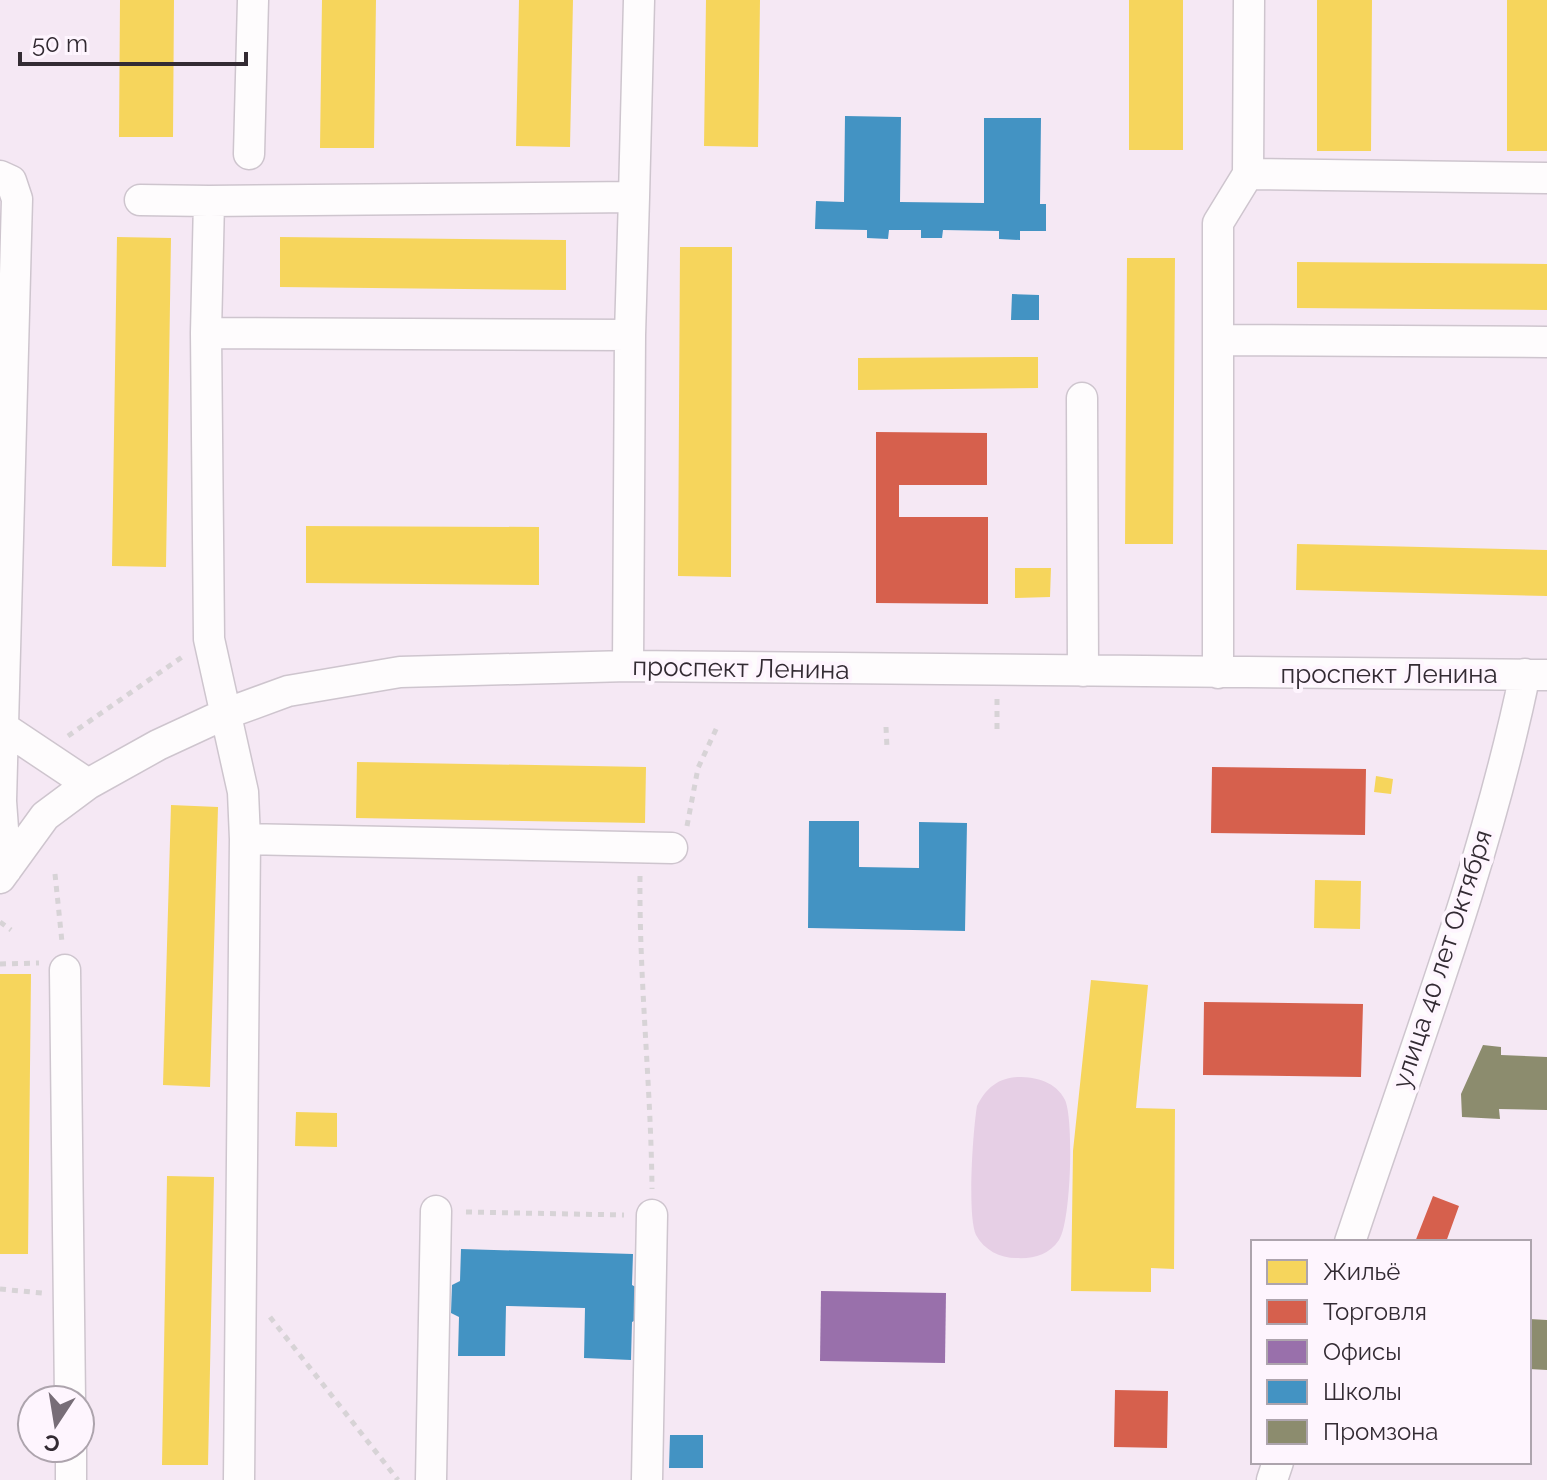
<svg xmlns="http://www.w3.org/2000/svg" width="1547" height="1480" viewBox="0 0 1547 1480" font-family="Raleway,sans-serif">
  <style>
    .green { fill: #e6cfe5 }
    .homes { fill: #f6d55c }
    .shops { fill: #d6604d }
    .offices { fill: #9970ab }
    .schools { fill: #4393c3 }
    .industry { fill: #8c8c6e }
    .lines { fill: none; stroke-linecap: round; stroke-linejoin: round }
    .minor-casing { stroke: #cec5ce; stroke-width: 33 }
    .path { stroke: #d7d3d6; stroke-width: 5; stroke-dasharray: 6 6; stroke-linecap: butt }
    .minor { stroke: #fefcfd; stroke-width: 30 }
    .labels { text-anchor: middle; stroke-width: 8; stroke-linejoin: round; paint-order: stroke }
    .street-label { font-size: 26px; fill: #332b33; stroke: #fef5fe }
  </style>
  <rect width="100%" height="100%" fill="#f5e8f4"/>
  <path class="green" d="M 1018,1077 C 1037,1077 1056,1082 1065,1100 C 1074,1119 1071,1223 1059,1240 C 1049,1255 1033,1259 1016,1258 C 1000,1258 984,1250 976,1235 C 967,1215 973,1130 977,1106 C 986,1088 998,1078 1018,1077 Z"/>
  <path class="homes" d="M 120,0 L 174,0 L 173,137 L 119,137 Z
    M 322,0 L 376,0 L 374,148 L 320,148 Z
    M 519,0 L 573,0 L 570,147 L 516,146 Z
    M 706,0 L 760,0 L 758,147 L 704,146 Z
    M 1129,0 L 1183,0 L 1183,150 L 1129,150 Z
    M 1317,0 L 1372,0 L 1371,151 L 1317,151 Z
    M 1507,0 L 1547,0 L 1547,151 L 1507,151 Z
    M 117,237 L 171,238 L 166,567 L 112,566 Z
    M 280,237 L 566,240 L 566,290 L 280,287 Z
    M 680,247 L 732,247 L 731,577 L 678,576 Z
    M 1127,258 L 1175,258 L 1173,544 L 1125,544 Z
    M 1297,262 L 1547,264 L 1547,310 L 1297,308 Z
    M 1038,357 L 1038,388 L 858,390 L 858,358 Z
    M 306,526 L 539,527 L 539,585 L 306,583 Z
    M 1297,544 L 1547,550 L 1547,596 L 1296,590 Z
    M 1015,568 L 1051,568 L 1050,597 L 1015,598 Z
    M 357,762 L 646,767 L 645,823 L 356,818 Z
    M 1376,776 L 1393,779 L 1391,794 L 1374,792 Z
    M 171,805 L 218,807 L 210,1087 L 163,1085 Z
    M 1315,880 L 1361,881 L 1360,929 L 1314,928 Z
    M 0,974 L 31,974 L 28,1254 L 0,1254 Z
    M 1091,980 L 1148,985 L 1136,1108 L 1175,1109 L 1174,1269 L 1151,1268 L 1151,1292 L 1071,1291 L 1073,1151 Z
    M 296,1112 L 337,1113 L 337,1147 L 295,1146 Z
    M 167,1176 L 214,1177 L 208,1465 L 162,1465 Z"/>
  <path class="shops" d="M 876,432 L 987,433 L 987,485 L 899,485 L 899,517 L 988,517 L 988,604 L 876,603 Z
    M 1212,767 L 1366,769 L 1365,835 L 1211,833 Z
    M 1204,1002 L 1363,1004 L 1361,1077 L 1203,1075 Z
    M 1433,1196 L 1459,1206 L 1446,1242 L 1415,1242 Z
    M 1115,1390 L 1168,1391 L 1167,1448 L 1114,1447 Z"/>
  <path class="offices" d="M 821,1291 L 946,1293 L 945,1363 L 820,1361 Z"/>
  <path class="schools" d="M 845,116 L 901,117 L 900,202 L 984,203 L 984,118 L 1041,118 L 1040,204 L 1046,204 L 1046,231 L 1020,231 L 1020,240 L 999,239 L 999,231 L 943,230 L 942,238 L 921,238 L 921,230 L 889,230 L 888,239 L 867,238 L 867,230 L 815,229 L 816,201 L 844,202 Z
    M 1012,294 L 1039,295 L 1039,320 L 1011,320 Z
    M 809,821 L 859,821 L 859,867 L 919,868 L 919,822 L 967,823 L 965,931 L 808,928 Z
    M 461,1249 L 633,1254 L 632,1285 L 641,1290 L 640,1318 L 632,1322 L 631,1360 L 584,1358 L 585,1308 L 506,1306 L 505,1356 L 458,1356 L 459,1317 L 451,1313 L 452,1285 L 460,1281 Z
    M 670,1435 L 703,1435 L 703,1468 L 669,1468 Z"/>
  <path class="industry" d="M 1483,1045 L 1501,1047 L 1501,1055 L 1547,1057 L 1547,1110 L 1499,1109 L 1500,1119 L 1462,1117 L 1461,1094 Z
    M 1529,1319 L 1547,1320 L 1547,1370 L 1529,1369 Z"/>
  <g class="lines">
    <defs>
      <path id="minor" d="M 249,154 L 253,0
        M 1248,174 L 1547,178
        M 0,176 L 11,181 L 17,199 L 1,801 L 6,870
        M 140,200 L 209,201
        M 206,333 L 630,335 L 628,666
        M 630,335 L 634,197
        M 1218,340 L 1547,342
        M 1082,398 L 1083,671
        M 1218,673 L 1218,223 L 1248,174 L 1249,0
        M 4,728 L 88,784
        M 245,839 L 672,848
        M 0,878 L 45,816 L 88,784 L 158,745 L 225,714 L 288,691 L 400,672 L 628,666 L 1547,675
        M 65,970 L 70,1400
        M 1350,1242 C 1412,1055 1485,867 1525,674
        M 71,1448 L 71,1480
        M 239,1480 L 245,839 L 243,792 L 209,639 L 206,333 L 209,201 L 634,197 L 639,0
        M 431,1480 L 436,1211
        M 647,1480 L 652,1215
        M 1272,1480 L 1278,1462"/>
    </defs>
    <use href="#minor" class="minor-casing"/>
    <path class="path" d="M 997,699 L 997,730
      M 886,727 L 887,748
      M 68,736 L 185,655
      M 687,826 L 698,768 L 718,725
      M 55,874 L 62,942
      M 640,876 C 639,980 651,1085 652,1189
      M 0,922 L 11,930
      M 0,964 L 39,963
      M 466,1212 L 624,1215
      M 0,1289 L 42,1293
      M 270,1317 L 398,1480"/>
    <use href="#minor" class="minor"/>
  </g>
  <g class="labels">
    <g class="street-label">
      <text transform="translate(741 668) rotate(1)" y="9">проспект Ленина</text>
      <text x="1389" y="683">проспект Ленина</text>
      <text transform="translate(1442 959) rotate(-72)" y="9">улица 40 лет Октября</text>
    </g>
  </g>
  <rect x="1251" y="1240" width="280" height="224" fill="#fef5fe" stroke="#ada4ad" stroke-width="2"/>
  <rect x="1267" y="1260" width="40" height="24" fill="#f6d55c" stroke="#ada4ad" stroke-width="2"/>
  <text x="1323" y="1280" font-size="24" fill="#332b33">Жильё</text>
  <rect x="1267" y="1300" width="40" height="24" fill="#d6604d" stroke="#ada4ad" stroke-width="2"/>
  <text x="1323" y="1320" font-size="24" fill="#332b33">Торговля</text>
  <rect x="1267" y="1340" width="40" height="24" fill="#9970ab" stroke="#ada4ad" stroke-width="2"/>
  <text x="1323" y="1360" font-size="24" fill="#332b33">Офисы</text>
  <rect x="1267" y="1380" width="40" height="24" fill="#4393c3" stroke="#ada4ad" stroke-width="2"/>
  <text x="1323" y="1400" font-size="24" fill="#332b33">Школы</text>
  <rect x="1267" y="1420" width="40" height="24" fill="#8c8c6e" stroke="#ada4ad" stroke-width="2"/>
  <text x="1323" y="1440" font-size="24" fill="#332b33">Промзона</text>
  <g transform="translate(56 1424) rotate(192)"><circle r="38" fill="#fef5fe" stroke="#ada4ad" stroke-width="2"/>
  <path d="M0-6L14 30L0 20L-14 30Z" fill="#776d77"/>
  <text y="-12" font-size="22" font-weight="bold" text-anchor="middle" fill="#332b33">С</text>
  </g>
  <path d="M20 52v12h226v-12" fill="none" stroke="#332b33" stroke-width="4"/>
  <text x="32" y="52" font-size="24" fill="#332b33" stroke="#fef5fe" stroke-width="6" paint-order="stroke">50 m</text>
</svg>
